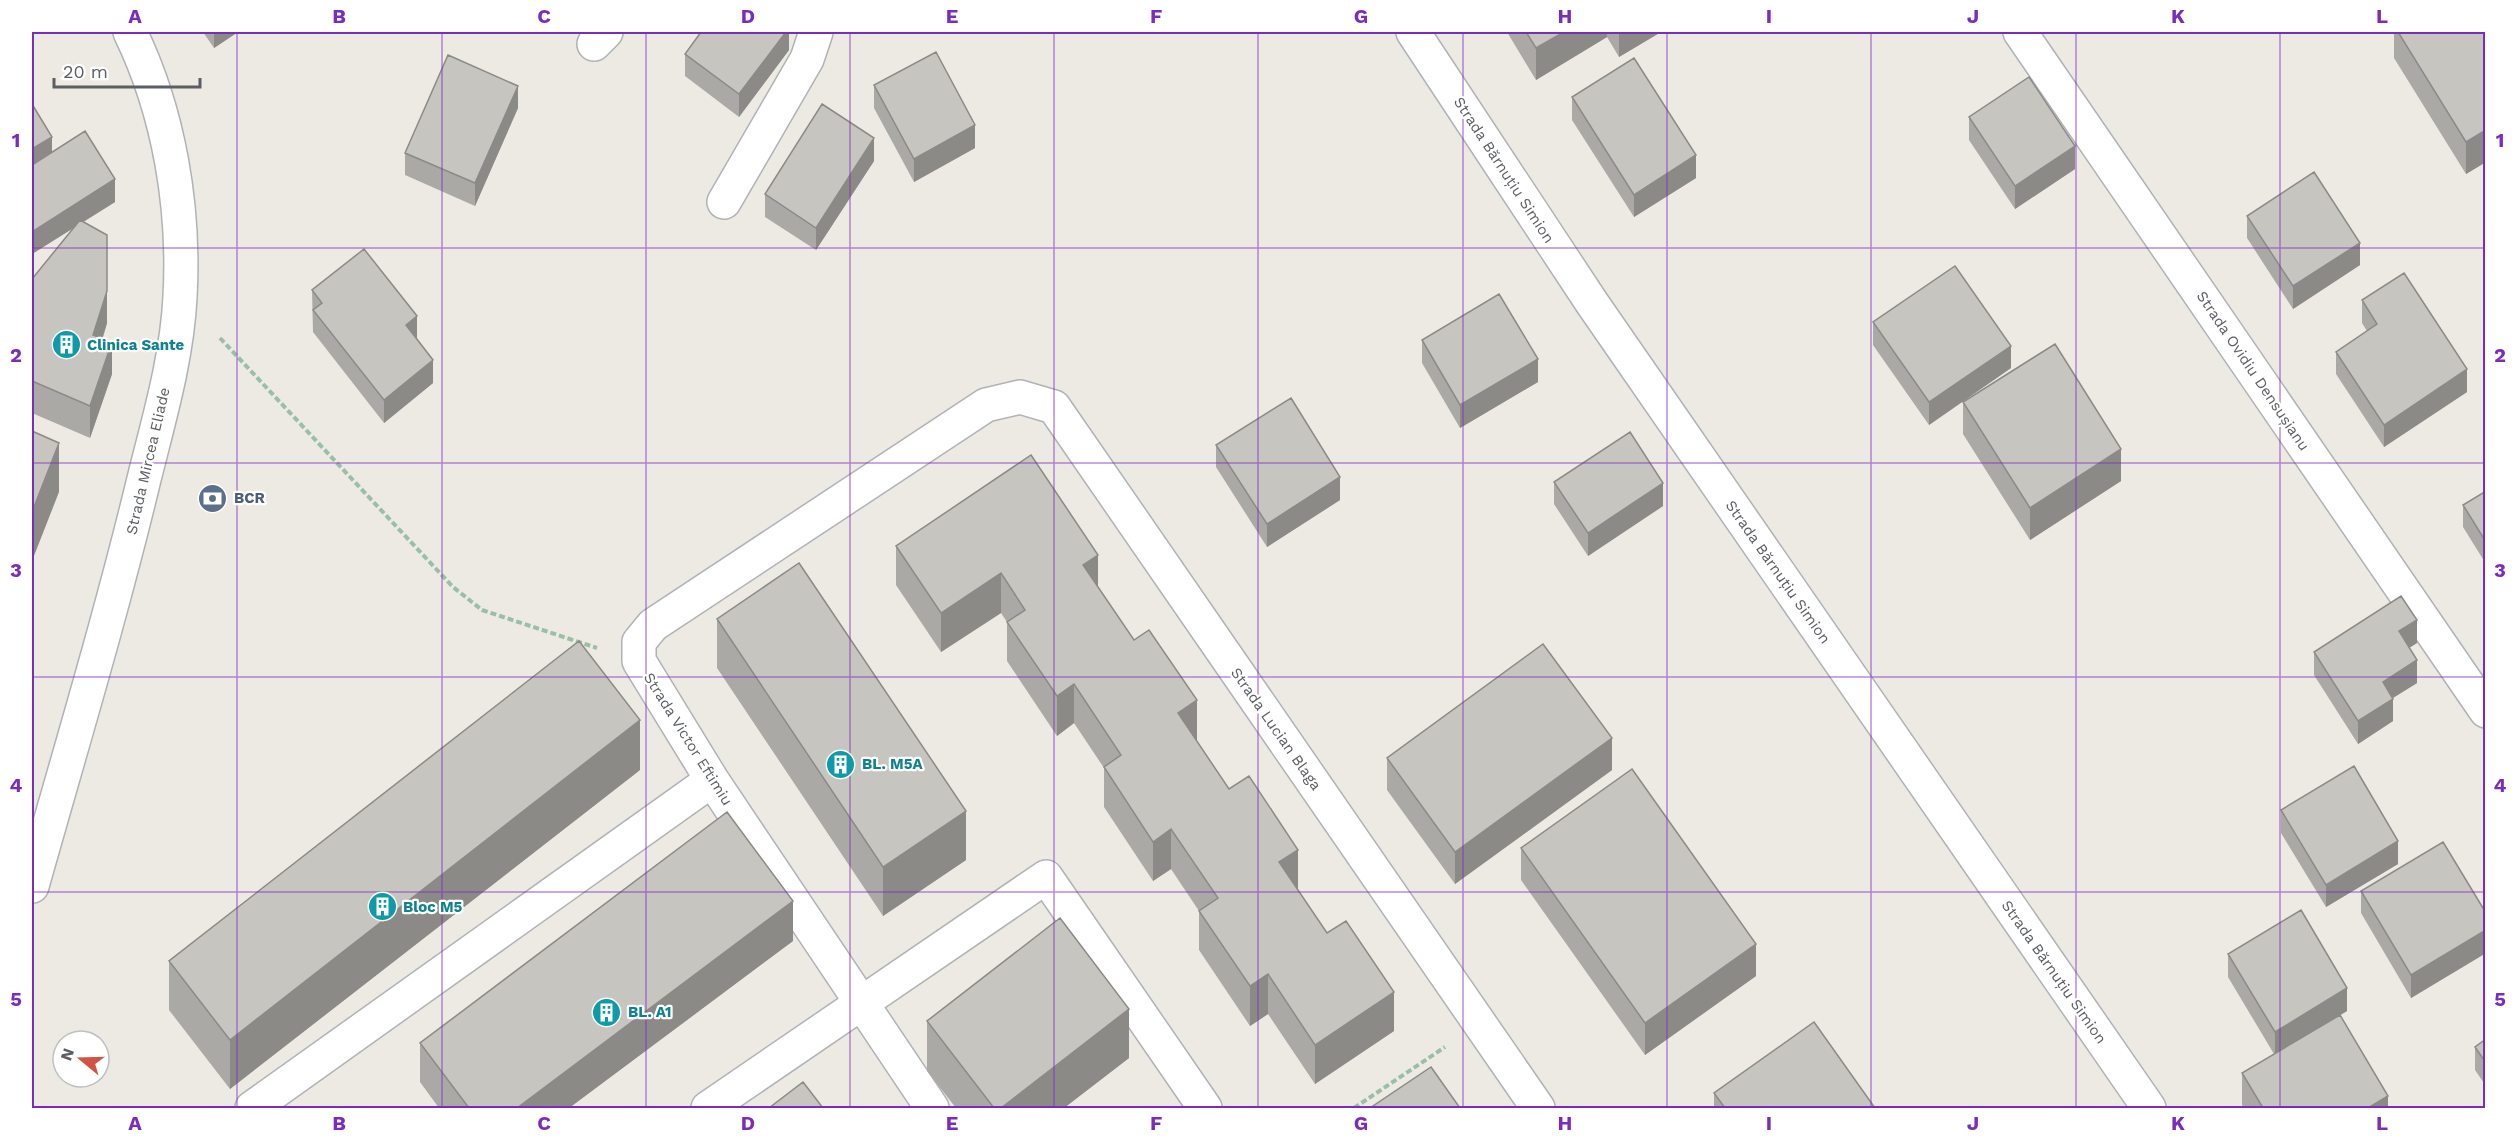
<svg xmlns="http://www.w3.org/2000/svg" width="2517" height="1140" viewBox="0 0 2517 1140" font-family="'Work Sans',sans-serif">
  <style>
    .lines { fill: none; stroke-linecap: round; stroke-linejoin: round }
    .minor-casing { stroke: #b0b3b6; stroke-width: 36 }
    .path { stroke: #9bbfa6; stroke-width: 4; stroke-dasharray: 6 3; stroke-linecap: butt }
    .minor { stroke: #fff; stroke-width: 33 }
    .wall { fill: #aba9a5 }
    .shaded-wall { fill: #8b8a86 }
    .building { fill: #c7c5c0; stroke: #8b8a86; stroke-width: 1.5 }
    .grid { fill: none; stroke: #7b2cbf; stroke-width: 1.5; stroke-opacity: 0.55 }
    .labels { text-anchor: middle; stroke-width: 4.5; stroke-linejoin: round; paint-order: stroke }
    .street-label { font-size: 15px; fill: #5b5e62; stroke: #fff }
    .culture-label { font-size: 15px; font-weight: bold; fill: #0d838f; stroke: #fff; text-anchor: start }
    .service-label { font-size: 15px; font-weight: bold; fill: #4e5e75; stroke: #fff; text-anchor: start }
    .neatline { fill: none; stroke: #7b2cbf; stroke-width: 2 }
    .grid-label { font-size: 20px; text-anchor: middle; font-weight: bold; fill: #7b2cbf }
  </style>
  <rect width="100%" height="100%" fill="#eceae3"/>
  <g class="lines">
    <defs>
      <path id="minor" d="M 1413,32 L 1592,303 L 2149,1108
        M 2020,32 L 2486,711
        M 594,44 L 606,32
        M 724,202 L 807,59 L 816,32
        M 32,886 C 70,751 111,616 144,479 C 159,419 177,358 180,297 C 185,207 169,112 130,32
        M 252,1108 L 712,780
        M 708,1108 L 1046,877 L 1205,1108
        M 932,1108 L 712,780 L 639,661 L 639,642 L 653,625 L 986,405 L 1020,397 L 1054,407 L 1538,1108"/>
    </defs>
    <use href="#minor" class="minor-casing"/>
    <path class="path" d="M 220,338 L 453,587 L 482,610 L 597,648
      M 1354,1108 L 1445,1047"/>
    <use href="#minor" class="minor"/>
  </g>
  <path class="wall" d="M 203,32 L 238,32 L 214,48 Z
    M 789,32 L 789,50 L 739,117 L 685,76 L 685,54 Z
    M 1507,32 L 1661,32 L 1619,57 L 1607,37 L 1536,80 Z
    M 2394,32 L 2486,32 L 2486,162 L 2466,174 L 2394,58 Z
    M 874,85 L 975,148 L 914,182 L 874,108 Z
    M 1572,97 L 1696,178 L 1634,217 L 1572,120 Z
    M 518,108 L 475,206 L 405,175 L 405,153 Z
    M 1969,117 L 2075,169 L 2015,209 L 1969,140 Z
    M 52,152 L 115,202 L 83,222 L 107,323 L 103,338 L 112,374 L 90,438 L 32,413 L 32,279 L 75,227 L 32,254 Z
    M 874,161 L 816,250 L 765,217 L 765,194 Z
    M 2247,216 L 2360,265 L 2293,309 L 2247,238 Z
    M 312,290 L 417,338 L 433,383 L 384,423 L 313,332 Z
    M 2362,300 L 2467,392 L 2384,447 L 2336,374 L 2336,352 L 2367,331 L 2362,323 Z
    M 1873,322 L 2011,368 L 1929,425 L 1873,345 Z
    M 1422,340 L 1538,382 L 1460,428 L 1422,363 Z
    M 1963,402 L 2121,481 L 2030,540 L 1963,434 Z
    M 1216,445 L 1340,500 L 1267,547 L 1216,467 Z
    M 1554,482 L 1663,506 L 1588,556 L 1554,504 Z
    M 2486,491 L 2486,564 L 2463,527 L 2463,505 Z
    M 896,546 L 1098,587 L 1197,740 L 1196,740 L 1394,1031 L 1315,1084 L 1268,1014 L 1250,1026 L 1199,950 L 1199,911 L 1171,869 L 1153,881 L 1104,807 L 1104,768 L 1074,723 L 1057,736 L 1007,661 L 1007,622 L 1001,613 L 941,652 L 896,585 Z
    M 717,619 L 966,860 L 883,916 L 717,668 Z
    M 2417,643 L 2409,648 L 2417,683 L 2393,698 L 2393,721 L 2358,744 L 2314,675 L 2314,652 Z
    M 1387,758 L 1612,770 L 1455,884 L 1387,790 Z
    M 640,770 L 230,1089 L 169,1010 L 169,961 Z
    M 2281,810 L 2398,864 L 2326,907 L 2281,833 Z
    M 1521,848 L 1756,976 L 1645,1055 L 1521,880 Z
    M 2361,891 L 2486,913 L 2486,953 L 2411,998 L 2361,913 Z
    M 793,941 L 569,1108 L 439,1108 L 420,1082 L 420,1043 Z
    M 2228,954 L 2347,1011 L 2340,1015 L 2388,1108 L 2244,1108 L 2242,1105 L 2242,1073 L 2274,1054 L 2228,977 Z
    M 927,1021 L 1129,1058 L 1064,1108 L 956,1108 L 927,1071 Z
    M 2486,1039 L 2486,1086 L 2475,1070 L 2475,1047 Z
    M 1714,1093 L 1875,1108 L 1714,1108 Z"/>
  <path class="shaded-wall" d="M 214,32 L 238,32 L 214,48 Z
    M 786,32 L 789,32 L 789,50 L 739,117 L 739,94 Z
    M 1564,32 L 1607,32 L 1607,37 L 1536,80 L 1536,48 Z
    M 1619,32 L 1661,32 L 1619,57 Z
    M 518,86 L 518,108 L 475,206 L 475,183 Z
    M 975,125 L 975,148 L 914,182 L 914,159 Z
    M 2486,130 L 2486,162 L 2466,174 L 2466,142 Z
    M 52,137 L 52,160 L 32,172 L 32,149 Z
    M 874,138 L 874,161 L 816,250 L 816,228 Z
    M 2075,146 L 2075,169 L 2015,209 L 2015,186 Z
    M 1696,155 L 1696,178 L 1634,217 L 1634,195 Z
    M 115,179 L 115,202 L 32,254 L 32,232 Z
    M 2360,243 L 2360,265 L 2293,309 L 2293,286 Z
    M 107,291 L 107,323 L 93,367 L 93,335 Z
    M 417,316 L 417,339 L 406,325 Z
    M 112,342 L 112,374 L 90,438 L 90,406 Z
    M 2011,346 L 2011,368 L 1929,425 L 1929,402 Z
    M 1538,359 L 1538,382 L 1460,428 L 1460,405 Z
    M 433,360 L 433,383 L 384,423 L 384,400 Z
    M 2467,369 L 2467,392 L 2384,447 L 2384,425 Z
    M 59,443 L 59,492 L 32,561 L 32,512 Z
    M 2121,449 L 2121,481 L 2030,540 L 2030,508 Z
    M 1340,477 L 1340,500 L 1267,547 L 1267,524 Z
    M 1663,483 L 1663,506 L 1588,556 L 1588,533 Z
    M 1098,555 L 1098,595 L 1083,565 Z
    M 1001,573 L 1001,613 L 941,652 L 941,613 Z
    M 2417,620 L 2417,643 L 2399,654 L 2399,631 Z
    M 2417,660 L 2417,683 L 2383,704 L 2383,682 Z
    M 1074,684 L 1074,723 L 1057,736 L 1057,696 Z
    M 2393,699 L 2393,721 L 2358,744 L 2358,721 Z
    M 1197,700 L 1197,740 L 1178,753 L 1178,713 Z
    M 640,720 L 640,770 L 230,1089 L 230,1040 Z
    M 1612,738 L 1612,770 L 1455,884 L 1455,852 Z
    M 966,811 L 966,860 L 883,916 L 883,867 Z
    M 1171,829 L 1171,869 L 1153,881 L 1153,842 Z
    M 2398,841 L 2398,864 L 2326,907 L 2326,885 Z
    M 1298,850 L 1298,889 L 1279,902 L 1279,862 Z
    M 793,901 L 793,941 L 569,1108 L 517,1108 Z
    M 2486,930 L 2486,953 L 2411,998 L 2411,975 Z
    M 1756,944 L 1756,976 L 1645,1055 L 1645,1023 Z
    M 1268,974 L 1268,1014 L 1250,1026 L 1250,986 Z
    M 2347,988 L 2347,1011 L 2275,1055 L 2275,1032 Z
    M 1394,992 L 1394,1031 L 1315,1084 L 1315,1045 Z
    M 1129,1009 L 1129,1058 L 1064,1108 L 1001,1108 Z
    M 2388,1096 L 2388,1108 L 2368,1108 Z"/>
  <path class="building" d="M 701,32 L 786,32 L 739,94 L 685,54 Z
    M 1526,32 L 1564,32 L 1536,48 Z
    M 2398,32 L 2486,32 L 2486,130 L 2466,142 Z
    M 936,52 L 975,125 L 914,159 L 874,85 Z
    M 448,55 L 518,86 L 475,183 L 405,153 Z
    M 1634,58 L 1696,155 L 1634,195 L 1572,97 Z
    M 2029,77 L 2075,146 L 2015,186 L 1969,117 Z
    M 32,104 L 52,137 L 32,149 Z
    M 822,104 L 874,138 L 816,228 L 765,194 Z
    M 85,131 L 115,179 L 32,232 L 32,165 Z
    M 2314,172 L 2360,243 L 2293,286 L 2247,216 Z
    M 80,220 L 107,235 L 107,291 L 93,335 L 112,342 L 90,406 L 32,381 L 32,279 Z
    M 364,249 L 417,316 L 406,325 L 433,360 L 384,400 L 313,310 L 322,303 L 312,290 Z
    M 1955,266 L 2011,346 L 1929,402 L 1873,322 Z
    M 2404,273 L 2467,369 L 2384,425 L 2336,352 L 2377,324 L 2362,300 Z
    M 1499,294 L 1538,359 L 1460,405 L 1422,340 Z
    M 2055,344 L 2121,449 L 2030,508 L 1963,402 Z
    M 1291,398 L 1340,477 L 1267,524 L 1216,445 Z
    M 32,431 L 59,443 L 32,512 Z
    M 1630,432 L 1663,483 L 1588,533 L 1554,482 Z
    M 1031,455 L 1098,555 L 1083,565 L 1134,640 L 1149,630 L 1197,700 L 1178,713 L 1229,789 L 1249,776 L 1298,850 L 1279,862 L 1327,933 L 1346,921 L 1394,992 L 1315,1045 L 1268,974 L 1250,986 L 1199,911 L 1218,898 L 1171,829 L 1153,842 L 1104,767 L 1121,755 L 1074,684 L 1057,696 L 1007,622 L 1025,610 L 1001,573 L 941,613 L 896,546 Z
    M 2486,491 L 2486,542 L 2463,505 Z
    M 799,563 L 966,811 L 883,867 L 717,619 Z
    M 2401,596 L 2417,620 L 2399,631 L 2417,660 L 2383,682 L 2393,699 L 2358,721 L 2314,652 Z
    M 579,641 L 640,720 L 230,1040 L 169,961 Z
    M 1543,644 L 1612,738 L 1455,852 L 1387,758 Z
    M 2354,766 L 2398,841 L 2326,885 L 2281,810 Z
    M 1632,769 L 1756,944 L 1645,1023 L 1521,848 Z
    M 727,812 L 793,901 L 517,1108 L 469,1108 L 420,1043 Z
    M 2443,842 L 2486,913 L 2486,930 L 2411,975 L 2361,891 Z
    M 2301,910 L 2347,988 L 2275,1032 L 2228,954 Z
    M 1060,918 L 1129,1009 L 1001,1108 L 994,1108 L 927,1021 Z
    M 2340,1015 L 2388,1096 L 2368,1108 L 2263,1108 L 2242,1073 Z
    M 1814,1022 L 1875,1108 L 1725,1108 L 1714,1093 Z
    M 2486,1039 L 2486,1063 L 2475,1047 Z
    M 1431,1067 L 1460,1108 L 1370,1108 Z
    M 803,1082 L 823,1108 L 769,1108 Z"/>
  <path class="grid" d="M 237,32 L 237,1108M 442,32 L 442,1108M 646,32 L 646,1108M 850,32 L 850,1108M 1054,32 L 1054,1108M 1258,32 L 1258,1108M 1463,32 L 1463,1108M 1667,32 L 1667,1108M 1871,32 L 1871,1108M 2076,32 L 2076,1108M 2280,32 L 2280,1108M 32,248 L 2486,248M 32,463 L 2486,463M 32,677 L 2486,677M 32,892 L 2486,892"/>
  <defs>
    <symbol id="building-disc" viewBox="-11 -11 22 22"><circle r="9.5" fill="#0f9aa8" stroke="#fff"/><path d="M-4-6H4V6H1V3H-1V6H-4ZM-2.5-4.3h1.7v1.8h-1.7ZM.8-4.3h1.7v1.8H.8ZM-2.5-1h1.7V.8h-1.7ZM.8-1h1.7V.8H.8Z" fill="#fff"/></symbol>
    <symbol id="bank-disc" viewBox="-11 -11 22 22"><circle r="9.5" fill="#5c6f8a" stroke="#fff"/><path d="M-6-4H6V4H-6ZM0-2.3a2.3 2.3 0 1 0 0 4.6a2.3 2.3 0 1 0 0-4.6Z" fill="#fff"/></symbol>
  </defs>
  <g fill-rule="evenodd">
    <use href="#building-disc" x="50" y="328" width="33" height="33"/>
    <use href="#bank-disc" x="196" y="482" width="33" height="33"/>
    <use href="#building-disc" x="824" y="748" width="33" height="33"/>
    <use href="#building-disc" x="366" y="890" width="33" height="33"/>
    <use href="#building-disc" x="590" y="996" width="33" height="33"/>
  </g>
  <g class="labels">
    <g class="street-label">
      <text transform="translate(1504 170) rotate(57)" y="5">Strada Bărnuțiu Simion</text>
      <text transform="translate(2253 371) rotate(56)" y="5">Strada Ovidiu Densușianu</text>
      <text transform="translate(148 461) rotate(-77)" y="5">Strada Mircea Eliade</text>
      <text transform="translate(1778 572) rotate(55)" y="5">Strada Bărnuțiu Simion</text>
      <text transform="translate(1276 729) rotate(55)" y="5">Strada Lucian Blaga</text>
      <text transform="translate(688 739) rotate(58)" y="5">Strada Victor Eftimiu</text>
      <text transform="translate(2054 972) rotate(55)" y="5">Strada Bărnuțiu Simion</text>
    </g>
    <g class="culture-label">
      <text x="87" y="350">Clinica Sante</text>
      <text x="862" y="769">BL. M5A</text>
      <text x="403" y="912">Bloc M5</text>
      <text x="628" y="1017">BL. A1</text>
    </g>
    <g class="service-label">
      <text x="234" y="503">BCR</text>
    </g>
  </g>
  <rect width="2517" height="1140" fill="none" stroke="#ffffff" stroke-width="66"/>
  <g transform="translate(81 1059) rotate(289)"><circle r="28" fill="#ffffff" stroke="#bdbfc0" stroke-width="1.5"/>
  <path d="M0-4.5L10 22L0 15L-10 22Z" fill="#d35342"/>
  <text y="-9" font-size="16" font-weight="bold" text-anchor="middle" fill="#5b5e62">N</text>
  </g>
  <path d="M54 78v9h146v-9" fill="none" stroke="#5b5e62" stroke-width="3"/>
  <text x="63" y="78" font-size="18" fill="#5b5e62" stroke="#ffffff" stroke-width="4.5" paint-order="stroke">20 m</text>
  <rect x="33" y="33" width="2451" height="1074" class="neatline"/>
  <g class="grid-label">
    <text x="135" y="23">A</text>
    <text x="339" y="23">B</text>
    <text x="544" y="23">C</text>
    <text x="748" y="23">D</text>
    <text x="952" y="23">E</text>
    <text x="1156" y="23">F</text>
    <text x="1361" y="23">G</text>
    <text x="1565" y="23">H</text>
    <text x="1769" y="23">I</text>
    <text x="1973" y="23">J</text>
    <text x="2178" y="23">K</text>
    <text x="2382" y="23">L</text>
    <text x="16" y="147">1</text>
    <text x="2500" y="147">1</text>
    <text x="16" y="362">2</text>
    <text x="2500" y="362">2</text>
    <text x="16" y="577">3</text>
    <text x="2500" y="577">3</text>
    <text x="16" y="792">4</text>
    <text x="2500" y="792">4</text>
    <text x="16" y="1006">5</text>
    <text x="2500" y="1006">5</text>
    <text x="135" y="1130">A</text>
    <text x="339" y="1130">B</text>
    <text x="544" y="1130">C</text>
    <text x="748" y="1130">D</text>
    <text x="952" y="1130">E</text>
    <text x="1156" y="1130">F</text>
    <text x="1361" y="1130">G</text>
    <text x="1565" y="1130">H</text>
    <text x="1769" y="1130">I</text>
    <text x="1973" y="1130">J</text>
    <text x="2178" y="1130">K</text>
    <text x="2382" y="1130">L</text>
  </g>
</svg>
